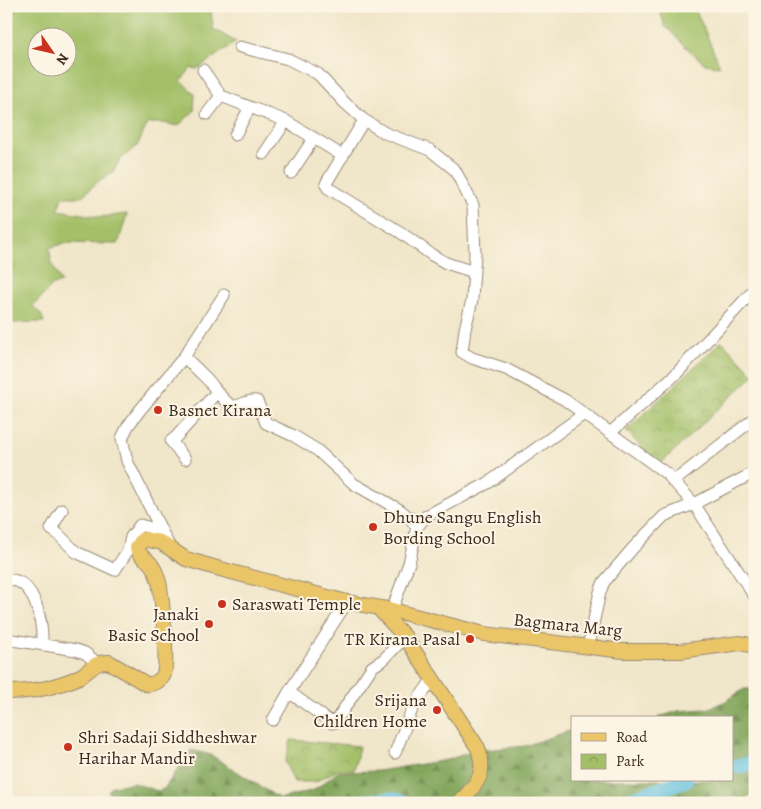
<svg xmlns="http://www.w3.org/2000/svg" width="761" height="809" viewBox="0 0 761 809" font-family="Alegreya,serif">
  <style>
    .green { fill: #a3c068; stroke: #6f7543; fill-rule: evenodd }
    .forest { fill: url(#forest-firs); stroke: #5e683d }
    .park { fill: url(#park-crowns); stroke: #6f7543 }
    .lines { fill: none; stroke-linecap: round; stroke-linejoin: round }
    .river { stroke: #63c1e1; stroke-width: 15 }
    .minor-casing { stroke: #968874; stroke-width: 13 }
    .major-casing { stroke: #968874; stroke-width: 16 }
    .minor { stroke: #fff; stroke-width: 11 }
    .major { stroke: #ebc669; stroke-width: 14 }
    .poi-dot { fill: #c8321e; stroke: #fcf5e5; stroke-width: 2 }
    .labels { text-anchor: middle; stroke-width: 4; stroke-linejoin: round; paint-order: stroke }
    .poi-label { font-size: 18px; fill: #3b2a1e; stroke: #fcf5e5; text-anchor: start }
    .street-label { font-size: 18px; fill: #3b2a1e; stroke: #fcf5e5 }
  </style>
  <defs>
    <pattern id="forest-firs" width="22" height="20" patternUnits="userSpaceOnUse" patternTransform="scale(1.25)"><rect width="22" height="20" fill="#82a65c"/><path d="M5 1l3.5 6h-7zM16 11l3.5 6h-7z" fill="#6c874b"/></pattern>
    <pattern id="park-crowns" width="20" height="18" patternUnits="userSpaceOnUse" patternTransform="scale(1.25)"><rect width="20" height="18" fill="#a3c068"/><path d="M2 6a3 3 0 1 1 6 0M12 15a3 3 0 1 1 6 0" fill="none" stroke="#869c55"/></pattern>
  </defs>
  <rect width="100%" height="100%" fill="#fcf5e5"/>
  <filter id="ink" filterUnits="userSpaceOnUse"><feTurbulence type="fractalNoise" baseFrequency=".02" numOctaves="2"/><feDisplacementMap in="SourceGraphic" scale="10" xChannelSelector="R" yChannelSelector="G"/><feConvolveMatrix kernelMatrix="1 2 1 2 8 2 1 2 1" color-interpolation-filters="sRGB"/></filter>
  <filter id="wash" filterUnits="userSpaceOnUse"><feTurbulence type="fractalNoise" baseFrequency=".0096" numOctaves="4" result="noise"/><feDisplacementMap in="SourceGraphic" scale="20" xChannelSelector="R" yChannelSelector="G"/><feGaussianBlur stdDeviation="1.12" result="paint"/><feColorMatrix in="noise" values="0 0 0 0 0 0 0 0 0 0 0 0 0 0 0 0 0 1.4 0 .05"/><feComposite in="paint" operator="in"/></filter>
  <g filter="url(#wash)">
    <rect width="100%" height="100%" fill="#f0e6c9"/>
    <path class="green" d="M 6,6 L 216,6 L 211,11 L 213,29 L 236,42 L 197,69 L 191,68 L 181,81 L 195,94 L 194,111 L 178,126 L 164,123 L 148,123 L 137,146 L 121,159 L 112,173 L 100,180 L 81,197 L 62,197 L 58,210 L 100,217 L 127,214 L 118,244 L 65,243 L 49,248 L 52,264 L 61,282 L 53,285 L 33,306 L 41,314 L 44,322 L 6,323 ZM 38,38 L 68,38 L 68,68 L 38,68 Z
      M 658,6 L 694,6 L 720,66 L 705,64 L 686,47 L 665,26 Z"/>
    <path class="forest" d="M 744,689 L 755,689 L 755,795 L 731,803 L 131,803 L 114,796 L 108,792 L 112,786 L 133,783 L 158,791 L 164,789 L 191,750 L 211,755 L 280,799 L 314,790 L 338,772 L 378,771 L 447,760 L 474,751 L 525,746 L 572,730 L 572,780 L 732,780 L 732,718 L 657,718 L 678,711 L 707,709 L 726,701 Z"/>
    <path class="park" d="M 722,341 L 754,375 L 659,465 L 626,431 Z
      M 291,740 L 359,746 L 354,770 L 338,770 L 315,782 L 294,782 L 285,762 Z"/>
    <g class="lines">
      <path class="river" d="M 732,767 L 755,763
        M 356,803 L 390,799 L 405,803
        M 619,803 L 686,780"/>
    </g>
  </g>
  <g filter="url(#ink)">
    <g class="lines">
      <defs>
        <path id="minor" d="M 240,47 L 288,59 L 318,74 L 345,103 L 364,120 L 385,133 L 430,150 L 455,170 L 473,205 L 475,254 L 472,300 L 465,329 L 462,352 L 472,358 L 506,369 L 565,400 L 667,474 L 694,504 L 755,597
          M 203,70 L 221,96
          M 207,114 L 221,96 L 286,121 L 343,156
          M 364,120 L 328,180 L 326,184 L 328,188 L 400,232 L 432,255 L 446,263 L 474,272
          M 235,135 L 250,107
          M 264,154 L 286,121
          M 291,173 L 314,138
          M 184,357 C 192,364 199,371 207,379 C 213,385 225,405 234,406 C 242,406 248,399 257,401 L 266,423 L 294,436 L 317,450 L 354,484 L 400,510 L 410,518 L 417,527
          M 610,433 L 676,374 L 755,289
          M 185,459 L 171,441 L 176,437 L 217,392
          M 673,482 L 755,418
          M 62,510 L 51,529 L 58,534 L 76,552 L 115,570 L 128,550 L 131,537 L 140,525 L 151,528 L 162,539
          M 170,548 L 127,461 L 122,438 L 128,426 L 140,410 L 184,357 L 224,295
          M 6,580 C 35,576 43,623 42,644
          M 392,610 L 409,563 L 417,527 L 426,516 L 488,483 L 584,414
          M 6,639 L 76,650 L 85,653 L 97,663
          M 588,647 L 600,592 L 604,582 L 633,548 L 664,516 L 694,504 L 755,472
          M 289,692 L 347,602
          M 273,720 L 289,692 L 332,723 L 335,722 L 372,667 L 384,659 L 405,637
          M 395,753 L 413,707 L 432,680"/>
        <path id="major" d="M 379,609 L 405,637 L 478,748 C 487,776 477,783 459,803
          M 6,692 C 23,692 44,690 60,684 C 67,682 76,679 82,675 C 92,669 95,661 109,662 L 146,684 C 153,685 161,681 164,674 C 168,662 162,596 159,582 C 157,575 154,566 148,561 C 143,556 138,555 137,547 L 143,539 L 160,542 L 186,559 L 220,569 L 347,602 L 392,610 L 484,634 L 623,651 L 680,651 L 740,643 L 755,646"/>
      </defs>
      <use href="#minor" class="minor-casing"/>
      <use href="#major" class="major-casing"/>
      <use href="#minor" class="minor"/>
      <use href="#major" class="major"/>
    </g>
  </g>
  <g class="poi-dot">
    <circle cx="158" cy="410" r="5"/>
    <circle cx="373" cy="527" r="5"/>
    <circle cx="222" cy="604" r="5"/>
    <circle cx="209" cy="624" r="5"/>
    <circle cx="470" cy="639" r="5"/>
    <circle cx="437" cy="710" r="5"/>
    <circle cx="68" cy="747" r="5"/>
  </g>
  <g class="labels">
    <g class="poi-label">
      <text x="168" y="416">Basnet Kirana</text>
      <text x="383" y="523">Dhune Sangu English<tspan x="383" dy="21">Bording School</tspan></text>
      <text x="232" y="610">Saraswati Temple</text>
      <text x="199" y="620" text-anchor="end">Janaki<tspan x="199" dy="21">Basic School</tspan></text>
      <text x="460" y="645" text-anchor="end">TR Kirana Pasal</text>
      <text x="427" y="706" text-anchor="end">Srijana<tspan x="427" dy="21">Children Home</tspan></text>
      <text x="78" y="743">Shri Sadaji Siddheshwar<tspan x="78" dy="21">Harihar Mandir</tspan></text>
    </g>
    <g class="street-label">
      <text transform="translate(568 625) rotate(6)" y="6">Bagmara Marg</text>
    </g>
  </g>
  <rect width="761" height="809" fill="none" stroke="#fcf5e5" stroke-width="25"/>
  <rect x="571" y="716" width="162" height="65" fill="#fcf5e5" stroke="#afa495"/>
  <rect x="581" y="733" width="25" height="8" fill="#ebc669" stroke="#afa495"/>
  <text x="616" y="742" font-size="15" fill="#3b2a1e">Road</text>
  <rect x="581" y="754" width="25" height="15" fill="url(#park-crowns)" stroke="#afa495"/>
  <text x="616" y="766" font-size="15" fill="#3b2a1e">Park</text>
  <g transform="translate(52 52) rotate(124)"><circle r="24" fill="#fcf5e5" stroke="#afa495"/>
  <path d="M0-4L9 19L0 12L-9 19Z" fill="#c8321e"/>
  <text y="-8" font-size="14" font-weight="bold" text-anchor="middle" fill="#3b2a1e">N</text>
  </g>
</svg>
